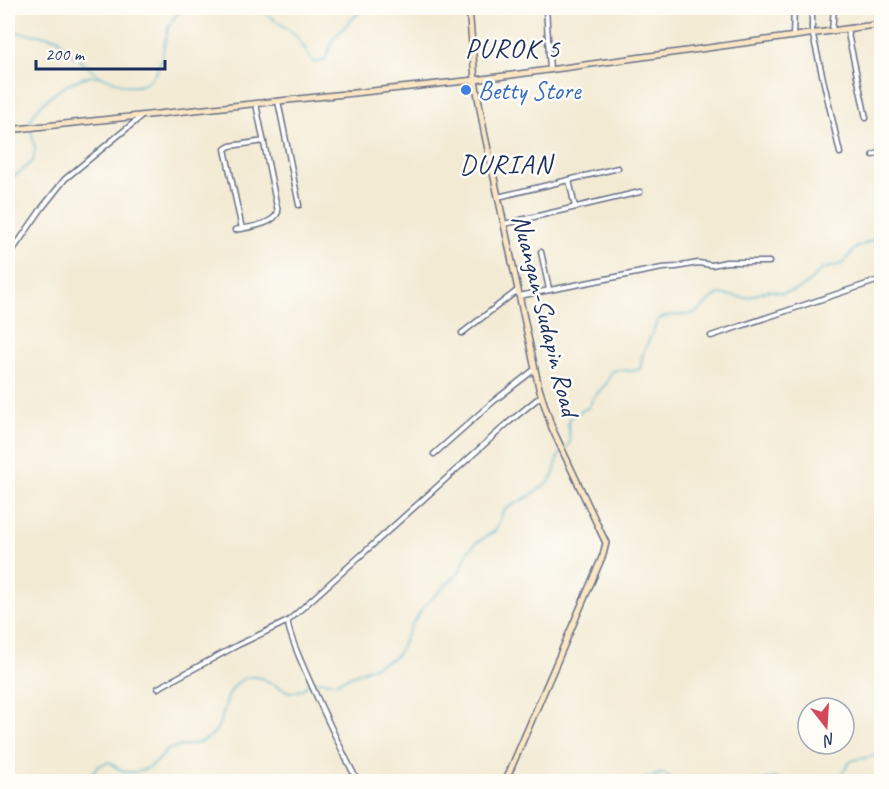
<svg xmlns="http://www.w3.org/2000/svg" width="889" height="789" viewBox="0 0 889 789" font-family="Caveat,sans-serif">
  <style>
    .lines { fill: none; stroke-linecap: round; stroke-linejoin: round }
    .stream { stroke: #4bb0ca; stroke-width: 1.5 }
    .street-casing { stroke: #677087; stroke-width: 7 }
    .secondary-casing { stroke: #677087; stroke-width: 8 }
    .street { stroke: #fff; stroke-width: 4 }
    .secondary { stroke: #fbe6c4; stroke-width: 5 }
    .shop-dot { fill: #3f7fe0; stroke: #fdfcf7; stroke-width: 2 }
    .labels { text-anchor: middle; stroke-width: 5; stroke-linejoin: round; paint-order: stroke }
    .shop-label { font-size: 26px; fill: #366cbe; stroke: #fdfcf7; text-anchor: start }
    .street-label { font-size: 26px; fill: #1b2f5e; stroke: #fdfcf7 }
    .neighbourhood-label { font-size: 27px; letter-spacing: 1.5px; fill: #1b2f5e; stroke: #fdfcf7 }
  </style>
  <rect width="100%" height="100%" fill="#fdfcf7"/>
  <filter id="ink" filterUnits="userSpaceOnUse"><feTurbulence type="fractalNoise" baseFrequency=".0167" numOctaves="2"/><feDisplacementMap in="SourceGraphic" scale="12" xChannelSelector="R" yChannelSelector="G"/><feConvolveMatrix kernelMatrix="1 2 1 2 8 2 1 2 1" color-interpolation-filters="sRGB"/></filter>
  <filter id="wash" filterUnits="userSpaceOnUse"><feTurbulence type="fractalNoise" baseFrequency=".008" numOctaves="4" result="noise"/><feDisplacementMap in="SourceGraphic" scale="24" xChannelSelector="R" yChannelSelector="G"/><feGaussianBlur stdDeviation="1.35" result="paint"/><feColorMatrix in="noise" values="0 0 0 0 0 0 0 0 0 0 0 0 0 0 0 0 0 1.4 0 .05"/><feComposite in="paint" operator="in"/></filter>
  <g filter="url(#wash)">
    <rect width="100%" height="100%" fill="#f3ead3"/>
    <g class="lines">
      <path class="stream" d="M 258,8 L 296,35 L 314,63 L 325,60 L 333,39 L 363,8
        M 8,31 L 58,38 L 66,50 L 100,76
        M 30,123 C 35,103 74,76 95,76 C 112,76 125,92 144,84 C 163,76 163,43 169,26 C 172,20 178,13 183,8
        M 8,179 L 19,173 L 33,161 L 35,149 L 31,130
        M 566,449 L 570,442 L 568,424 L 571,417 L 589,407 L 593,398 L 607,383 L 611,372 C 621,366 630,375 640,369 L 643,353 L 658,320 C 672,311 678,318 691,314 C 703,311 708,299 719,294 L 746,298 L 769,290 L 782,293 L 797,290 L 807,284 L 822,269 L 842,264 L 856,248 L 882,236
        M 313,681 L 337,682 L 394,658 L 398,653 L 412,624 L 425,605 L 459,573 L 468,551 L 476,543 L 495,531 L 503,512 L 507,508 L 530,496 L 549,482 L 554,474 L 558,457 L 561,453
        M 87,782 C 91,771 98,764 110,762 C 129,782 154,769 167,750 C 182,744 198,747 211,736 C 229,720 220,687 246,678 C 271,670 287,709 309,683
        M 635,782 L 663,773 L 678,782
        M 729,782 L 756,781 L 776,778 L 789,782
        M 836,782 L 849,763 L 853,760 L 871,757 L 882,749"/>
    </g>
  </g>
  <g filter="url(#ink)">
    <g class="lines">
      <defs>
        <path id="street" d="M 546,8 L 550,70
          M 812,8 L 812,31 L 840,153
          M 834,9 L 843,8
          M 877,25 L 882,44
          M 847,29 L 866,118
          M 832,31 L 834,8
          M 793,37 L 794,8
          M 278,101 L 299,205
          M 873,155 L 882,152
          M 569,180 L 575,207
          M 498,197 L 618,168
          M 504,224 L 640,192
          M 242,229 L 225,149 L 230,146 L 264,141
          M 235,230 C 249,227 273,225 278,212 L 256,104
          M 541,252 L 549,289
          M 8,257 L 42,208 L 65,179 L 142,116
          M 519,296 L 662,268 L 676,267 L 698,263 L 712,265 L 726,262 L 769,262
          M 462,333 L 518,290
          M 711,336 L 882,279
          M 434,454 L 494,401 L 535,369
          M 288,621 C 285,635 347,761 358,782
          M 158,688 L 238,645 L 288,621 L 508,423 L 541,396"/>
        <path id="secondary" d="M 469,8 L 475,80 L 484,131 L 539,388 L 552,428 L 606,543 L 603,555 L 505,782
          M 8,130 L 475,80 L 882,24"/>
      </defs>
      <use href="#street" class="street-casing"/>
      <use href="#secondary" class="secondary-casing"/>
      <use href="#street" class="street"/>
      <use href="#secondary" class="secondary"/>
    </g>
  </g>
  <circle class="shop-dot" cx="466" cy="90" r="6"/>
  <g class="labels">
    <g class="shop-label">
      <text x="478" y="99">Betty Store</text>
    </g>
    <g class="street-label">
      <text transform="translate(546 315) rotate(76)" y="9">Nuangan-Sudapin Road</text>
    </g>
    <g class="neighbourhood-label">
      <text x="513" y="57">PUROK 5</text>
      <text x="506" y="173">DURIAN</text>
    </g>
  </g>
  <rect width="889" height="789" fill="none" stroke="#fdfcf7" stroke-width="30"/>
  <g transform="translate(826 726) rotate(163)"><circle r="28" fill="#fdfcf7" stroke="#a3aaba" stroke-width="1.5"/>
  <path d="M0-4.5L10 22L0 15L-10 22Z" fill="#d1495b"/>
  <text y="-9" font-size="16" font-weight="bold" text-anchor="middle" fill="#1b2f5e">N</text>
  </g>
  <path d="M36 60v9h129v-9" fill="none" stroke="#1b2f5e" stroke-width="3"/>
  <text x="45" y="60" font-size="18" fill="#1b2f5e" stroke="#fdfcf7" stroke-width="4.5" paint-order="stroke">200 m</text>
</svg>
